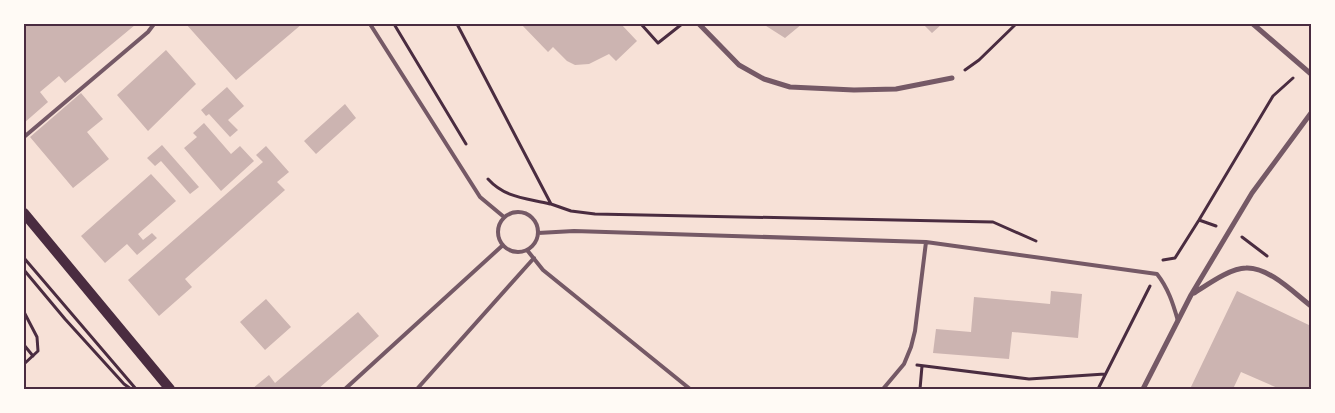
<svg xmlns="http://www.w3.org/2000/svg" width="1335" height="413" viewBox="0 0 1335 413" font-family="Montserrat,sans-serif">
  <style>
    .building { fill: #ccb4b1 }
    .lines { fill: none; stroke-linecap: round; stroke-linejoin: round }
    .path { stroke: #4a2c40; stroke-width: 3 }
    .service { stroke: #755966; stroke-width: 4 }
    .minor { stroke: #755966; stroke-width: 5 }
    .secondary { stroke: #4a2c40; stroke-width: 10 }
    .neatline { fill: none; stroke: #4a2c40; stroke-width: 2 }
  </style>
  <rect width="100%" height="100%" fill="#f7e1d7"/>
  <path class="building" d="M 24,24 L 133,24 L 135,25 L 65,83 L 59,76 L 40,92 L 48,102 L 24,123 Z
    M 186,24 L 302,24 L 236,80 Z
    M 521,24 L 621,24 L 637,41 L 616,61 L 609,54 L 589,64 L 575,65 L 567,61 L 553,47 L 548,52 Z
    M 763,24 L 802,24 L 785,38 Z
    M 923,24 L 942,24 L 932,33 Z
    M 166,50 L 196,84 L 148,131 L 117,95 Z
    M 227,87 L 244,106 L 228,120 L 238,130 L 230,137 L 209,114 L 206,116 L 201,110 Z
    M 81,93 L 103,119 L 87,132 L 109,159 L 73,188 L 30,137 Z
    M 345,104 L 356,118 L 316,154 L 304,141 Z
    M 204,123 L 231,154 L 240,146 L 254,161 L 221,191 L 184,148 L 197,137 L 193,133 Z
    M 162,145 L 199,187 L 190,194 L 161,161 L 155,166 L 147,158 Z
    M 266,146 L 289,172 L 277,182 L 285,190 L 185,279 L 192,287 L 159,316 L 128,280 L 263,162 L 256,155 Z
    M 151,174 L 176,201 L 138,234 L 143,240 L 152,233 L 157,238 L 137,255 L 127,244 L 105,263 L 81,236 Z
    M 1051,291 L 1082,294 L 1078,338 L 1012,332 L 1009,359 L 933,353 L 936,329 L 971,332 L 974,297 L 1050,304 Z
    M 1237,291 L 1311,326 L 1311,389 L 1280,389 L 1241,372 L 1233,389 L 1190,389 Z
    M 266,299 L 291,327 L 265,350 L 240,322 Z
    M 358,312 L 379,336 L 318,389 L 252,389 L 269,375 L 275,383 Z"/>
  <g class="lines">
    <path class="path" d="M 394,24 L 466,144
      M 457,24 L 551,204 L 571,211 L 595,214 L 993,222 L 1036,241
      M 641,24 L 658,43 L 682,24
      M 965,70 L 979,60 L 1016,24
      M 488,179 C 505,198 526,198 550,204
      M 1199,220 L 1216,226
      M 1242,237 L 1267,256
      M 24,258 L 136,389
      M 1163,260 L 1175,258 L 1199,220 L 1273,96 L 1293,78
      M 24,270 L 65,319 L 124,384 L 131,389
      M 24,312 L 37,337 L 38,351 L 24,364
      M 24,345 L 33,356
      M 917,365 L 1029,379 L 1105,374
      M 920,389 L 922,366
      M 1098,389 L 1150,286"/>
    <path class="service" d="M 370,24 L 480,197 L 504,217
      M 24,137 L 148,32 L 154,24
      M498 232a20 20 0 1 1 40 0a20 20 0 1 1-40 0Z
      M 538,233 L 574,231 L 926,242 L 1157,274 C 1168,288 1173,303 1178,321
      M 527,250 L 543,270 L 690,389
      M 345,389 L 503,245
      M 417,389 L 534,258
      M 883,389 L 904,364 L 911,347 L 915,331 L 926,242"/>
    <path class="minor" d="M 699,24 L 739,65 L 764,79 L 790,87 L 854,90 L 896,89 L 952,78
      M 1253,24 L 1311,74
      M 1194,293 C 1207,285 1230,268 1246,268 C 1269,267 1294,293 1311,306
      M 1143,389 L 1191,295 L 1252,193 L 1311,113"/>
    <path class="secondary" d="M 24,213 L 170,389"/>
  </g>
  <rect width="1335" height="413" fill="none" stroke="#fffaf5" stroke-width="50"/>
  <rect x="25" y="25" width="1285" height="363" class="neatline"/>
</svg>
